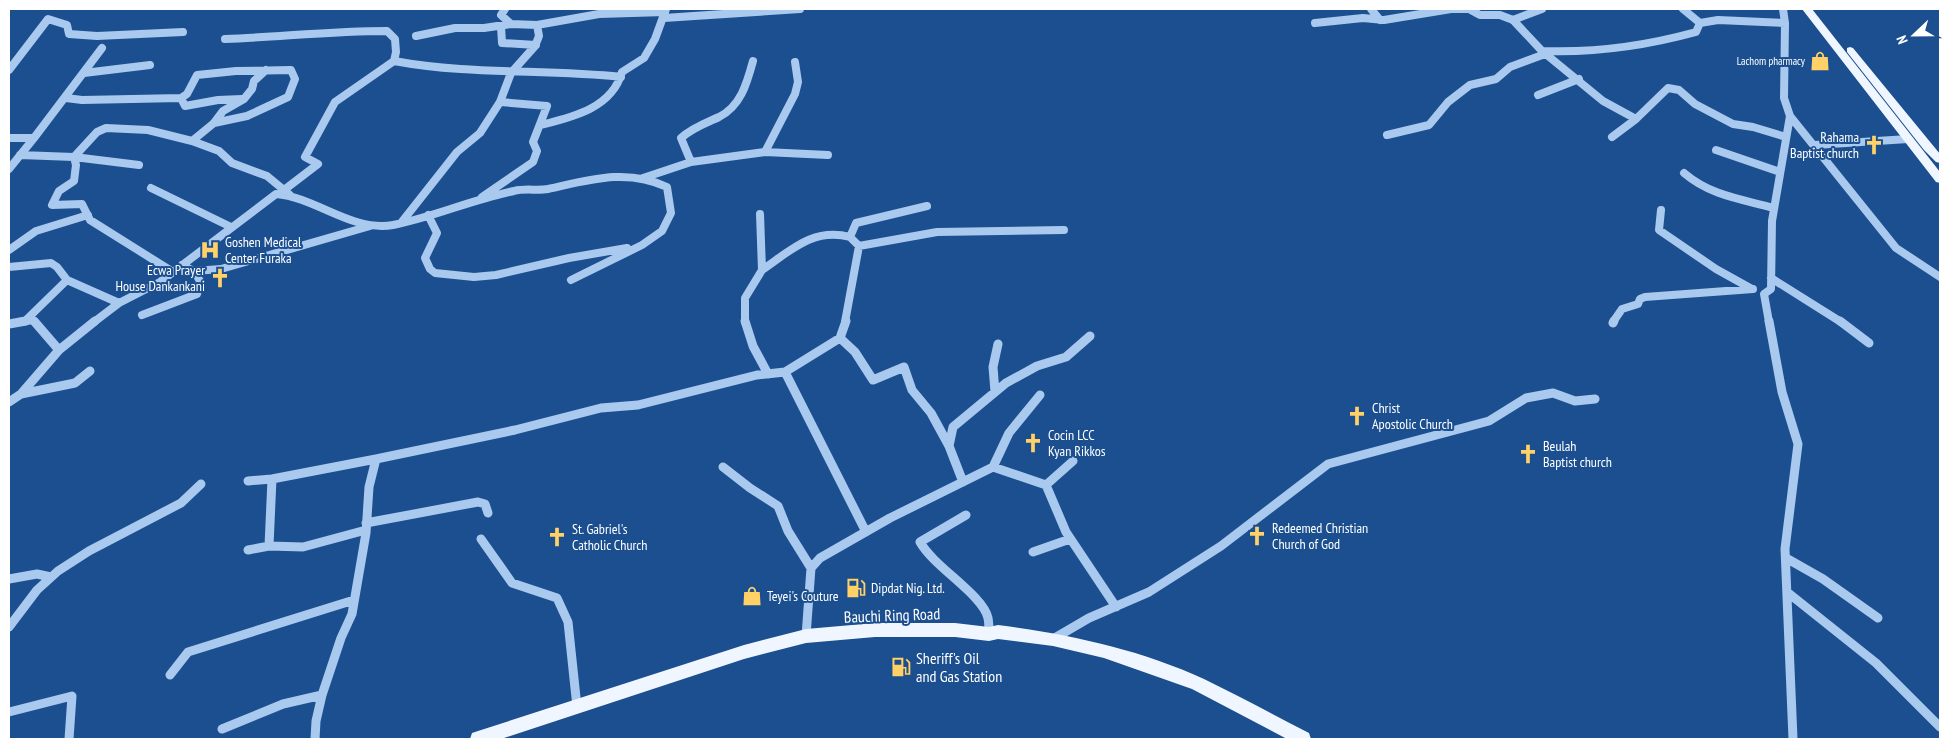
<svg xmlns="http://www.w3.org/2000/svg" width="1949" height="748" viewBox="0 0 1949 748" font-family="'PT Sans Narrow',sans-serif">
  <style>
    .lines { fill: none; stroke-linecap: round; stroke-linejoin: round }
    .minor-far1 { stroke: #a9c9ee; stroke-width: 8 }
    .minor { stroke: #a9c9ee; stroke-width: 9 }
    .major { fill: #f0f6ff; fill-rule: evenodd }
    .labels { text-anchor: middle; stroke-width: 4; stroke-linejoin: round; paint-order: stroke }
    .far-poi-label { font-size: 11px; fill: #fff; stroke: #1b4f8f; text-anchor: end }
    .poi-label { font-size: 14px; fill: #fff; stroke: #1b4f8f; text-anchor: start }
    .near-street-label { font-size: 16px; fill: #fff; stroke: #1b4f8f }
    .near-poi-label { font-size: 16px; fill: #fff; stroke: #1b4f8f; text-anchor: start }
  </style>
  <rect width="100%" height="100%" fill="#1b4f8f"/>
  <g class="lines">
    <path class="minor-far1" d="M 505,9 L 501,15 L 511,24 L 537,25 L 599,14 L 665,12
      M 1371,9 L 1380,20
      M 1454,9 L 1469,9 L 1480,15 L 1500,15 L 1513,20 L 1542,51 L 1603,101 L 1636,119 L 1668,88 L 1679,90 L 1695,104 L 1733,124 L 1753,127 L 1786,137
      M 1683,9 L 1700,23
      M 664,18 L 800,9
      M 1513,20 L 1542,9
      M 1315,23 L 1363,18 L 1384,20 L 1451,9
      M 501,26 L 502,43 L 536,45
      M 416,36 L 455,28 L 484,28 L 511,24
      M 225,39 C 279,37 333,31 387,31 L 395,39 L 396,52 L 394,61 C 469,75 545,69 621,77
      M 1543,51 C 1596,53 1645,46 1696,32 L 1700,23 L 1718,20 L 1785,23
      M 9,70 L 48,19 L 67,25 L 69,34 L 97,36 L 183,32
      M 84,73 L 150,65
      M 1538,95 L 1579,79
      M 66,98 L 82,100 L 181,98 L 187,94 L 197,75 L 236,71 L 291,70 L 295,79 L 288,97 L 247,116 L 214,123
      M 181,98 L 185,106 L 218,100 L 242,99
      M 1790,116 L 1896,248 L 1940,277
      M 541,125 C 573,117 612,108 622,72 L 644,58 L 655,39 L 666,9
      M 1387,135 L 1429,125 L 1448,102 L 1470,85 L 1496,79 L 1510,67 L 1545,54
      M 1612,137 L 1636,119
      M 9,138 L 34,138 L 9,169
      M 34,138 L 102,48
      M 192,141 L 214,123 L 223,111 L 244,99 L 252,89 L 254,81 L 266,70
      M 1815,145 L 1908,139
      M 1716,150 L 1780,172
      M 765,152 L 795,94 L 798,82 L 795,62
      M 20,155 L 74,157 L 76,165 L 74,181 L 59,191 L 52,205 L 82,204 L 90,220 L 173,272
      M 74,157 L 97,132 L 106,128 L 148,130 L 192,141 L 219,151 L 232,163 L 267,176 L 290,195
      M 74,157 L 139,165
      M 691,162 L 765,152 L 828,155
      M 1684,173 C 1711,196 1741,199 1774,208
      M 643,178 L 691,162 L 681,138 C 692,128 706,123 719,117 C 741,106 747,83 753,61
      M 151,188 L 231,227
      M 284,190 L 318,164 L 305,157 L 335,102 L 394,61
      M 482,197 L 533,162 L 537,151 L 533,142 L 547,106 L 500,102
      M 1661,210 L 1659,230 L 1716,269 L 1752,289
      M 428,215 L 437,233 L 425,258 L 430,269 L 435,273 L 474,277 L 496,275 L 569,258 L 627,248
      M 401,223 L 457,152 L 480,133 L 500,102 L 511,73 L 535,46 L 539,36 L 537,25
      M 859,246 L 937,232 L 1064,230
      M 9,250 L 36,231 L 88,215
      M 182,265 L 194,271 L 221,269 L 370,226
      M 9,267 L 51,263 L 57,267 L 67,280 L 119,303
      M 762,270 C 790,251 813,227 850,237
      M 1771,278 L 1841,322
      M 142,315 L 197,294 L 200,281 L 194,271
      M 25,321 L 67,280
      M 19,322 L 33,320 L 35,322
      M 94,322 L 119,303 L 160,282 L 276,194 C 316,197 351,232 393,225 C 434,217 473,199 514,191 C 525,188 537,191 548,189 C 589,180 627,168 667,187 L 671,213 L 662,231 L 642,245 L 571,280
      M 745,322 L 745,298 L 762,270 L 760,214
      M 845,322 L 859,246 L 850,237 L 856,223 L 927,206
      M 1613,322 L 1622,309 L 1638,304 L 1640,299 L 1645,297 L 1753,289
      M 1769,322 L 1764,294 L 1771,289 L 1772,221 L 1790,116 L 1784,98 L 1785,23 L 1783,9"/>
    <path class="minor" d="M 34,321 L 59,350
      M 745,321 L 753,346 L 768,374
      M 1769,321 L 1782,392 L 1798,444 L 1785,549 L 1793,739
      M 1840,321 L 1869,343
      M 1613,323 L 1614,321
      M 9,324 L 26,321
      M 840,338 L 855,352 L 873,380 L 904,367 L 912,390 L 931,413 L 949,446
      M 785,372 L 866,532
      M 995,392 L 993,367 L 998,344
      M 21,394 L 75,383 L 90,371
      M 9,402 L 21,394 L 59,350 L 95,321
      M 1073,461 L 1046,485 L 1066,532 L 1116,607
      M 723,467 L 750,488 L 778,506 L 788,531 L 811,568
      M 993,467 L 1046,485
      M 248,481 L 272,479 L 376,459 L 515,430 L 601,408 L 638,405 L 757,375 L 785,372 L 840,338 L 846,321
      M 963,482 L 949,446 L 953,427 L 1006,383 L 1037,366 L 1066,357 L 1090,336
      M 966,515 L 920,542 C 934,567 983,595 988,618 C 989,623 989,629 989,634
      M 366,523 L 478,502 L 485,504 L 488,513
      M 481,539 L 512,583 L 557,598 L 568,622 L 577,707
      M 269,546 L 272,479
      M 248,550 L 269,546 L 303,547 L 366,530
      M 1033,552 L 1070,539
      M 1786,558 L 1823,579 L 1878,618
      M 9,579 L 37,574 L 51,577
      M 1787,592 L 1876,663 L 1940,727
      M 9,627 L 37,590 L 58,571 L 89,551 L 181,503 L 201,484
      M 806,636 L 811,568 L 820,558 L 890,518 L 993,467 L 1009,433 L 1040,395
      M 1053,639 L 1089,618 L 1149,592 L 1221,546 L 1328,464 L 1489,421 L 1526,398 L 1553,393 L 1575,401 L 1595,399
      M 170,675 L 188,652 L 354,600
      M 9,712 L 72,696 L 69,739
      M 222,729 L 283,704 L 322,695
      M 315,739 L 316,721 L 322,695 L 341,638 L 352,614 L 366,533 L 369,487 L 376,459"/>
    <path class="major" d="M 1802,9 L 1812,9 L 1940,172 L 1940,183 L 1936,182 Z
      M 1850,47 L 1853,48 L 1940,154 L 1940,163 L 1936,162 L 1924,150 L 1847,52 L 1847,48 Z
      M 875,623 L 955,623 L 989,627 L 998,625 C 1068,634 1139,649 1204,679 C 1239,696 1274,715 1309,733 L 1311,739 L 1287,739 L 1192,689 L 1104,658 L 1053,646 L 998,639 L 989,641 L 955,637 L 875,637 L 806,643 L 744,659 L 501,739 L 470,739 L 472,733 L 478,731 L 744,645 L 806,629 Z"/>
  </g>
  <defs>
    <symbol id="shop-bare" viewBox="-9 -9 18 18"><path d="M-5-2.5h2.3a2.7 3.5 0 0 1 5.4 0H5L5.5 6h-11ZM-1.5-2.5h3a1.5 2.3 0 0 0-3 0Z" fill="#ffd166" stroke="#1b4f8f" stroke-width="2.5" paint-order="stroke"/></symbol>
    <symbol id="church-bare" viewBox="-9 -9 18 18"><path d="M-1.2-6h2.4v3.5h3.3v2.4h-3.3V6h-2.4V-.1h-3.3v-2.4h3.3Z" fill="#ffd166" stroke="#1b4f8f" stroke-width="2.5" paint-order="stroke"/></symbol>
    <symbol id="hospital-bare" viewBox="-9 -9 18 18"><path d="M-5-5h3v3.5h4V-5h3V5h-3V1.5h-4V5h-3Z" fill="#ffd166" stroke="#1b4f8f" stroke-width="2.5" paint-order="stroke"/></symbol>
    <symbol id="fuel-bare" viewBox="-9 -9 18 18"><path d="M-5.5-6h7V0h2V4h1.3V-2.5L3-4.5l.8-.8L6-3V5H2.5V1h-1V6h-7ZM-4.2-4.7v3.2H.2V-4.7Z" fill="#ffd166" stroke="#1b4f8f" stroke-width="2.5" paint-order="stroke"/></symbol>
  </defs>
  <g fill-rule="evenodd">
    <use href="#shop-bare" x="1806" y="47" width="28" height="28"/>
    <use href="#church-bare" x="1860" y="131" width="28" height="28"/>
    <use href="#hospital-bare" x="196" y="236" width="28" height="28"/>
    <use href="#church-bare" x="206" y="264" width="28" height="28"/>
    <use href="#church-bare" x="1343" y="402" width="28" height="28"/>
    <use href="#church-bare" x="1019" y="429" width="28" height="28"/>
    <use href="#church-bare" x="1514" y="440" width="28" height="28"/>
    <use href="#church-bare" x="1243" y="522" width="28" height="28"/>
    <use href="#church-bare" x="543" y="523" width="28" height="28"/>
    <use href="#fuel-bare" x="842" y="574" width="28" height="28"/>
    <use href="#shop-bare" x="738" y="582" width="28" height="28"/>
    <use href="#fuel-bare" x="887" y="653" width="28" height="28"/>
  </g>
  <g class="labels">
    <g class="far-poi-label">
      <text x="1805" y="65">Lachom pharmacy</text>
    </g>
    <g class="poi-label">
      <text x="1859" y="142" text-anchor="end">Rahama<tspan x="1859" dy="16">Baptist church</tspan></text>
      <text x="225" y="247">Goshen Medical<tspan x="225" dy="16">Center Furaka</tspan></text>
      <text x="205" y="275" text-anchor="end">Ecwa Prayer<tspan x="205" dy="16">House Dankankani</tspan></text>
      <text x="1372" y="413">Christ<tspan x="1372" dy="16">Apostolic Church</tspan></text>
      <text x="1048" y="440">Cocin LCC<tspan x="1048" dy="16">Kyan Rikkos</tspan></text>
      <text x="1543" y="451">Beulah<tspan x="1543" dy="16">Baptist church</tspan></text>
      <text x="1272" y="533">Redeemed Christian<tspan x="1272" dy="16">Church of God</tspan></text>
      <text x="572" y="534">St. Gabriel's<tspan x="572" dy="16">Catholic Church</tspan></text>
      <text x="871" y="593">Dipdat Nig. Ltd.</text>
      <text x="767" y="601">Teyei's Couture</text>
    </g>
    <g class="near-street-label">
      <text transform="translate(892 615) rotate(-2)" y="6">Bauchi Ring Road</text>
    </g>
    <g class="near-poi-label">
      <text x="916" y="664">Sheriff's Oil<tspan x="916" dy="18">and Gas Station</tspan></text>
    </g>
  </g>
  <rect width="1949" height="748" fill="none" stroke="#ffffff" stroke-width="20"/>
  <g transform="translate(1914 35) rotate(248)" stroke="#1b4f8f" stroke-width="4" paint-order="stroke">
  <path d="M0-4L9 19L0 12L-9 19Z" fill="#ffffff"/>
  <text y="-8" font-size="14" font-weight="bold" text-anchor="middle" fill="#ffffff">N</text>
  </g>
</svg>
